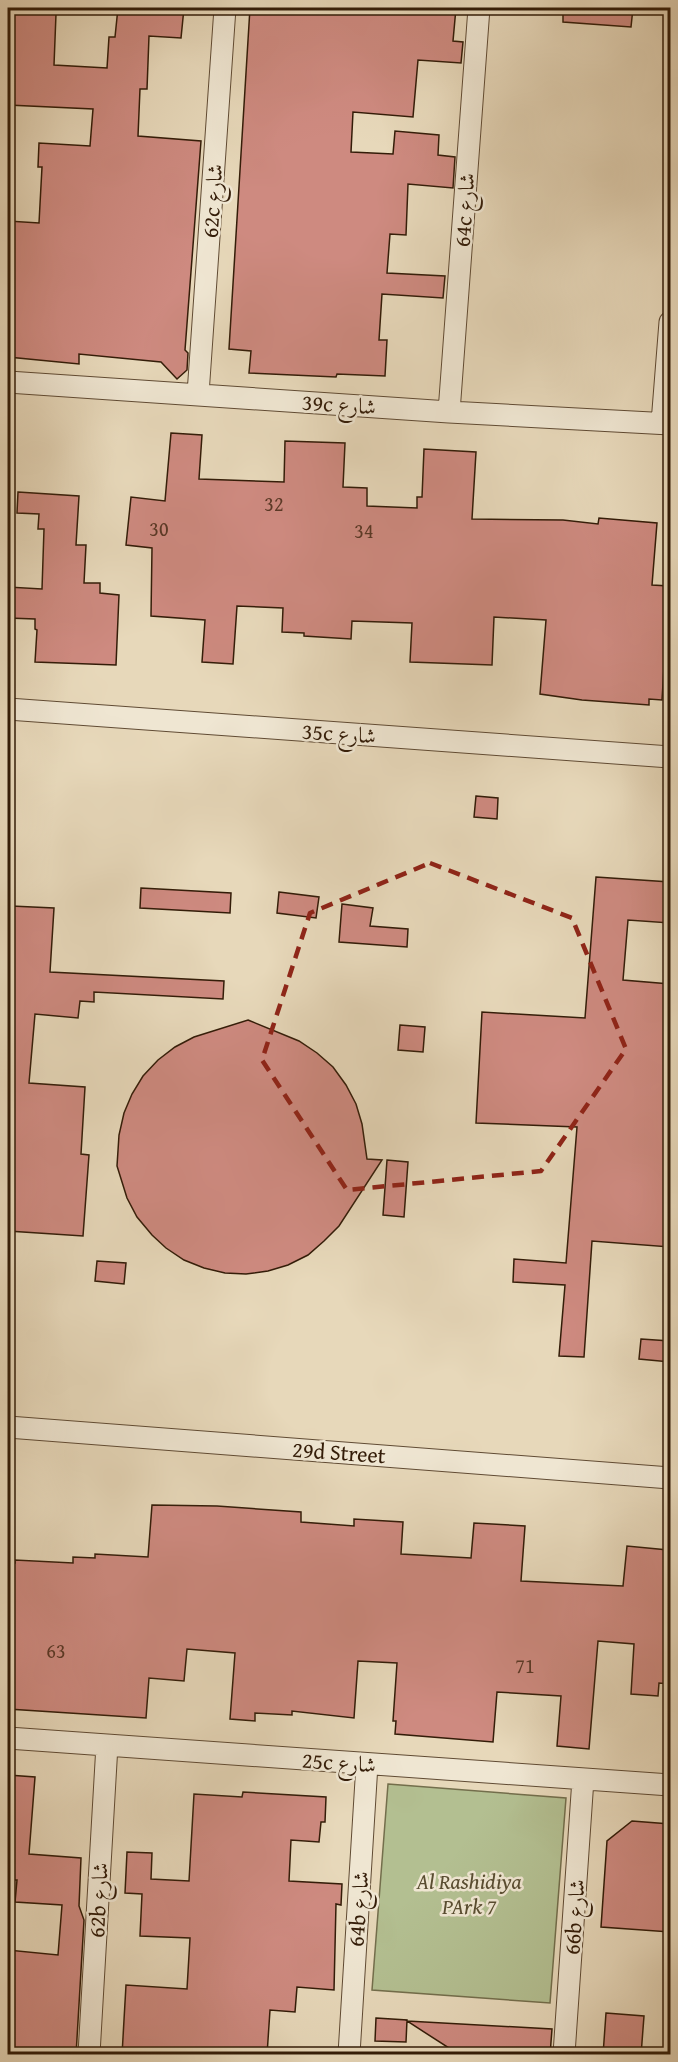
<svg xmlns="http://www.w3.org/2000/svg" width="678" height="2062" viewBox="0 0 678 2062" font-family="'Gentium Book Plus',Amiri,serif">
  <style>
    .green { fill: #b3bf91; stroke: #736e4c; stroke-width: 1.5 }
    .building { fill: #ce8a80; stroke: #331c08; stroke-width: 1.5 }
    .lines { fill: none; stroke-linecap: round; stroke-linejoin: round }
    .street-casing { stroke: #604b34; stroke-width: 23 }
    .street { stroke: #efe6d2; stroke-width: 21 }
    .marked { fill: none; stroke: #8f2418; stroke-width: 4.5; stroke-dasharray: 12 8; stroke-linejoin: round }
    .labels { text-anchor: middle; stroke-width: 5; stroke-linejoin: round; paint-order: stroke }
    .number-label { font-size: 20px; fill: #5a3826 }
    .street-label { font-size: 22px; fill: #331c08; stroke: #efe6d2 }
    .park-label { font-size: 22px; font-style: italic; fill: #594d31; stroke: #efe6d2 }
  </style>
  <rect width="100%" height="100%" fill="#e7d8ba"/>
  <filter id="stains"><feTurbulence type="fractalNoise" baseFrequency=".00333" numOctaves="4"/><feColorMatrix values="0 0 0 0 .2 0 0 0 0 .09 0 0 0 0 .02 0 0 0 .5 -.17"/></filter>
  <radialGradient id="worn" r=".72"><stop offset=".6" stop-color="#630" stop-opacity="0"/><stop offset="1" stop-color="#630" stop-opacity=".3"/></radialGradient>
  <path class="green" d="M 388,1784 L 566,1798 L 550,2003 L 372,1990 Z"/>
  <path class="building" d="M 118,8 L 184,8 L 181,38 L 149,36 L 147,89 L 140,89 L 138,136 L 201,141 L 185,350 L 188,353 L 187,370 L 177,379 L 161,362 L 79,354 L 79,364 L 8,357 L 8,221 L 39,223 L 42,167 L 38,167 L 39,143 L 90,146 L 93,109 L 8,105 L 8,11 L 56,14 L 54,65 L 107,68 L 109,37 L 115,37 Z
    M 250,8 L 456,8 L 453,41 L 463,42 L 461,63 L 418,60 L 413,117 L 353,112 L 351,152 L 393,154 L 395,131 L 439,135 L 438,155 L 455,157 L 453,188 L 408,184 L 406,235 L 390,234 L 387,273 L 445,276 L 443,298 L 382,294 L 379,340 L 387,340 L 385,376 L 337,374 L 336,377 L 249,373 L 251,351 L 229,349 Z
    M 563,8 L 633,8 L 631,27 L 563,22 Z
    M 171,433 L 202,435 L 199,479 L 284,482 L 285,441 L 345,443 L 343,487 L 367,488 L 367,506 L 417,508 L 417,497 L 422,497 L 424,449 L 476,452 L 472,519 L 563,520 L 598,524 L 599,518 L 657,523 L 652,585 L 669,586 L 662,700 L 649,699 L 649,705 L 582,700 L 540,694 L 546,620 L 494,617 L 492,665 L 410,662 L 412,623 L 352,621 L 351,639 L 304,636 L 304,633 L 282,632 L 283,608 L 237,606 L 233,664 L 202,662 L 205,620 L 151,616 L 152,548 L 126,545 L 131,497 L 165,501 Z
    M 18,492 L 79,496 L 76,545 L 86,545 L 84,583 L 100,583 L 100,593 L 119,595 L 116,665 L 35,662 L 37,630 L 35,629 L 35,619 L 8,618 L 8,587 L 42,589 L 44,529 L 38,529 L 39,514 L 17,513 Z
    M 476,796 L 498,798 L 497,819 L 474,817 Z
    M 596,877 L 670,882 L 670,923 L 628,920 L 623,980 L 670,984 L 670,1247 L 592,1241 L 584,1357 L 559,1356 L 565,1285 L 513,1282 L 514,1259 L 566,1263 L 577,1127 L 476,1123 L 482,1012 L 585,1018 Z
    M 141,888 L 231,893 L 230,913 L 140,908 Z
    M 279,892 L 319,897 L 316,918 L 277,913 Z
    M 342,904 L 373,908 L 370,926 L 408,929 L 407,947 L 339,942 Z
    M 11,906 L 54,908 L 50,972 L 224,981 L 223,999 L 94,992 L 94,1002 L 80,1001 L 78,1018 L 35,1014 L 29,1083 L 85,1087 L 81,1154 L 89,1155 L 83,1236 L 8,1231 L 8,1061 L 14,997 L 11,997 L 14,962 L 8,962 Z
    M 248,1020 L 299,1041 L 317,1053 L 333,1067 L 346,1085 L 356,1104 L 362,1124 L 367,1159 L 382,1160 L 339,1226 L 324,1241 L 308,1255 L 288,1265 L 268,1271 L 246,1274 L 225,1273 L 204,1268 L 184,1260 L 166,1248 L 152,1235 L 137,1217 L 127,1198 L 117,1166 L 119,1135 L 124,1113 L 132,1094 L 143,1076 L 158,1060 L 175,1047 L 194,1037 Z
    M 400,1025 L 425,1027 L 423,1052 L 398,1050 Z
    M 387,1160 L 408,1162 L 404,1217 L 383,1215 Z
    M 97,1261 L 126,1263 L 124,1284 L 95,1281 Z
    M 641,1339 L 670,1341 L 670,1362 L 639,1359 Z
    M 152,1505 L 217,1506 L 301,1512 L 301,1522 L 354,1526 L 354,1519 L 403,1522 L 401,1554 L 471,1558 L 474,1523 L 525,1526 L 521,1581 L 623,1586 L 627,1546 L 668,1550 L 665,1586 L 670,1586 L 670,1684 L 659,1683 L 658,1696 L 631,1694 L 634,1644 L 598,1641 L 589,1749 L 557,1746 L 561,1696 L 497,1692 L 493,1742 L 395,1734 L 396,1721 L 393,1721 L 397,1663 L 358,1661 L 354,1718 L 292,1711 L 292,1715 L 255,1713 L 255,1721 L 230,1719 L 235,1653 L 187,1649 L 184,1681 L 149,1678 L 146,1718 L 8,1709 L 8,1563 L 15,1563 L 15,1560 L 73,1563 L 73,1557 L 95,1558 L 95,1554 L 148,1557 Z
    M 8,1775 L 35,1777 L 29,1854 L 81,1858 L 79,1906 L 84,1920 L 76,2055 L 8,2055 L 8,1950 L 58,1955 L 62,1905 L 15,1902 L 17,1880 L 8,1880 Z
    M 243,1792 L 326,1797 L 325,1822 L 321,1822 L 319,1842 L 291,1840 L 289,1881 L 342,1884 L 341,1905 L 336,1904 L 334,1990 L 297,1987 L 295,2012 L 270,2010 L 267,2055 L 122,2055 L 126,1985 L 187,1989 L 190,1938 L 140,1936 L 142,1894 L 125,1893 L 127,1852 L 152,1853 L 151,1879 L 189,1881 L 194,1794 L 242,1797 Z
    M 632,1821 L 670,1824 L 670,1932 L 601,1927 L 607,1841 Z
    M 606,2013 L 644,2016 L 641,2055 L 603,2055 Z
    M 376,2018 L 407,2020 L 406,2042 L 375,2041 Z
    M 407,2021 L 552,2029 L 550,2055 L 474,2055 L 475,2051 L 452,2050 Z"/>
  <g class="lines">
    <defs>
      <path id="street" d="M 8,382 L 449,412 L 670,424
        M 198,394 L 225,8
        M 449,412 L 479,8
        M 662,423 L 670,322
        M 8,709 L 670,757
        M 8,1427 L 670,1478
        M 8,1738 L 670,1785
        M 89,2054 L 107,1745
        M 349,2054 L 367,1764
        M 564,2054 L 583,1779"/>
    </defs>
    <use href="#street" class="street-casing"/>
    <use href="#street" class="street"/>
  </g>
  <path class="marked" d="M 430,863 L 572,918 L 626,1049 L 541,1171 L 347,1190 L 262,1060 L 310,913 Z"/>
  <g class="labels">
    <g class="number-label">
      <text x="274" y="511">32</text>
      <text x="159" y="536">30</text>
      <text x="364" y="538">34</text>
      <text x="56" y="1658">63</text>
      <text x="525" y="1673">71</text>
    </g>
    <g class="street-label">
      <text transform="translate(212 201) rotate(-86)" y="8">62c شارع</text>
      <text transform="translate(464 210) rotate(-86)" y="8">64c شارع</text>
      <text transform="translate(339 404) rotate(4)" y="8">39c شارع</text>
      <text transform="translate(339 733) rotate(4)" y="8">35c شارع</text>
      <text transform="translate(339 1452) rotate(4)" y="8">29d Street</text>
      <text transform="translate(339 1762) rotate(4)" y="8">25c شارع</text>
      <text transform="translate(98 1900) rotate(-87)" y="8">62b شارع</text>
      <text transform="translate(358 1909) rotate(-86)" y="8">64b شارع</text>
      <text transform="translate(574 1917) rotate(-86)" y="8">66b شارع</text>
    </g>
    <g class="park-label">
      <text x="469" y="1889">Al Rashidiya<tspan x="469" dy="25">PArk 7</tspan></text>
    </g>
  </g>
  <rect width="678" height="2062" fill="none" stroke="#e7d8ba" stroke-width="30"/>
  <rect x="9" y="9" width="660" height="2044" fill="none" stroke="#331c08" stroke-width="3"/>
  <rect x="15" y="15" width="648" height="2032" fill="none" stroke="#331c08" stroke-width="1.5"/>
  <rect width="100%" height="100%" filter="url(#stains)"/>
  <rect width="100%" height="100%" fill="url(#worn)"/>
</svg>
